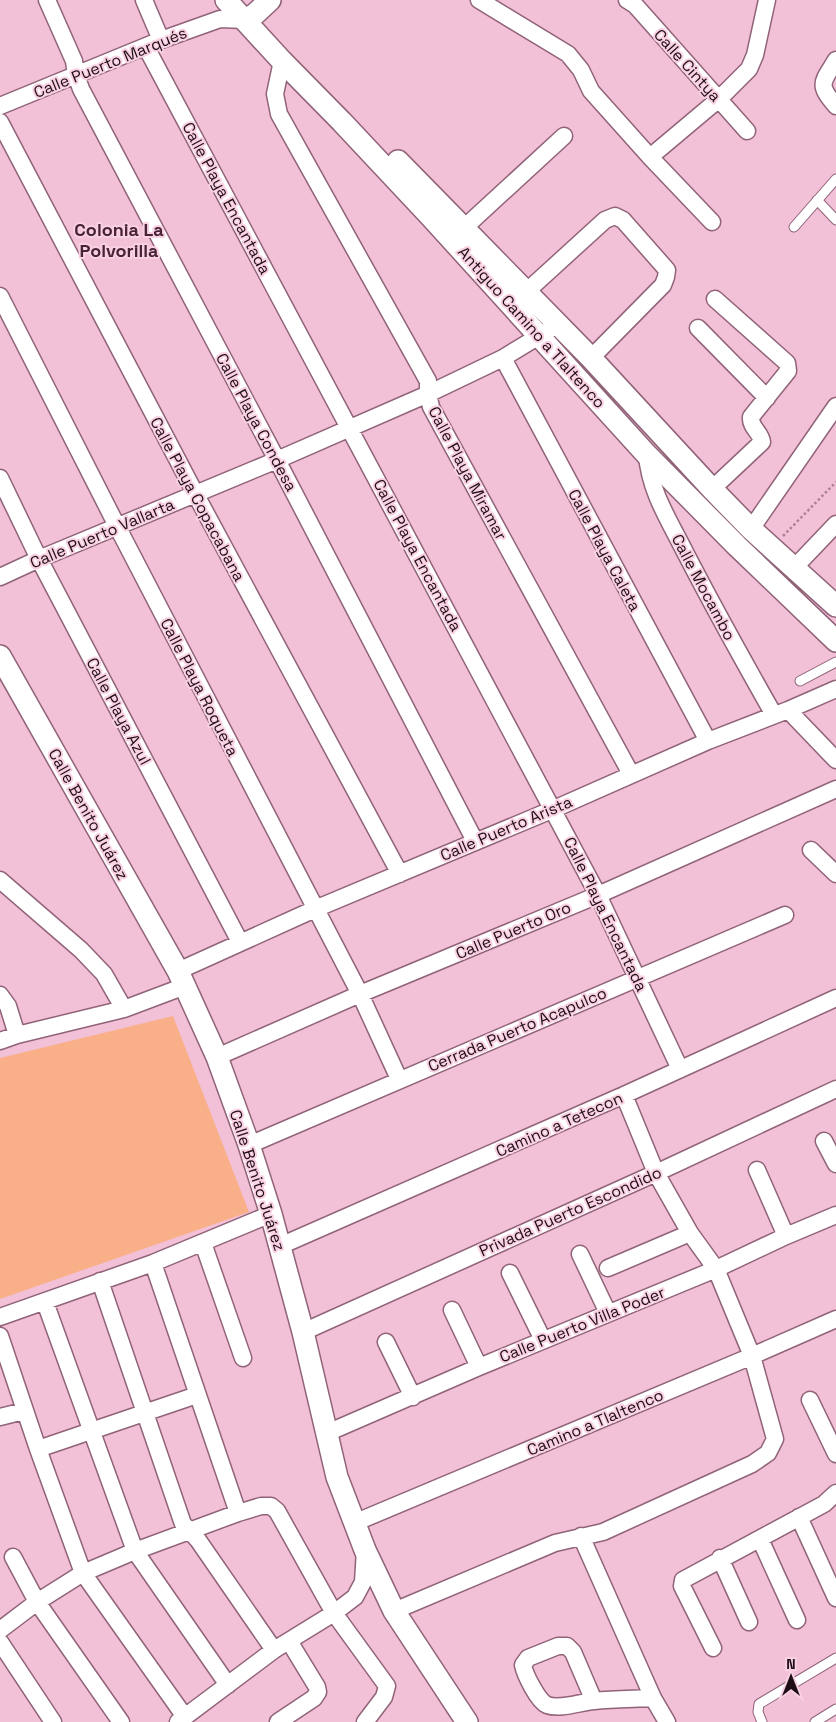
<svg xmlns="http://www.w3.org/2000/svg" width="836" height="1722" viewBox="0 0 836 1722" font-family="'Space Grotesk',sans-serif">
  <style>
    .green { fill: #f9b089 }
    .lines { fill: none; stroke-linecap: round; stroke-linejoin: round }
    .service-casing { stroke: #906378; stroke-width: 11 }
    .minor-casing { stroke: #906378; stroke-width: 19 }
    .tertiary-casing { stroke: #906378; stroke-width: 24 }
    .path { stroke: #a98395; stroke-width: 2.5; stroke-dasharray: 2.5 2.5; stroke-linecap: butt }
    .service { stroke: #fff; stroke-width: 9 }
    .minor { stroke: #fff; stroke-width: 16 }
    .tertiary { stroke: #fff; stroke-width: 21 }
    .labels { text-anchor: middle; stroke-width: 4; stroke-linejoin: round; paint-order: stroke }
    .street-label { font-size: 16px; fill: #1f0e16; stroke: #f9d1e3 }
    .neighbourhood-label { font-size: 18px; font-weight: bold; fill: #482236; stroke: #f9d1e3 }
  </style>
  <rect width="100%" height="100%" fill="#f2c0d7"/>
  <path class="green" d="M 173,1016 L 249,1212 L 0,1299 L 0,1058 Z"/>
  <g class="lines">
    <defs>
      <path id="service" d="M 817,200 L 836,220
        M 794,227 L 836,179
        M 800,681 L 836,662
        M 762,1722 L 758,1712 L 759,1704 L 836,1658
        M 815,1722 L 836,1709"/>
      <path id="minor" d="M 47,0 L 74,61 L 76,75 L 81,89 L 277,460 L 475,841
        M 144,0 L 161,40
        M 479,0 L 568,54 L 581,70 L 591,91 L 650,157 L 712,222
        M 627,0 L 635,5 L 747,131
        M 146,47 L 598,895 L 680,1069
        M 836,60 C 822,83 817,84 836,106
        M 282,61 L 275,94 L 279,114 L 428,381 L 428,394 L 431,407 L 631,774
        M 0,106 L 161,40 L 220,19 L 245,20
        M 0,122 L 196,495 L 400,874
        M 650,157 L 719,99 L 749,69 L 755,55 L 767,0
        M 464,228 L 564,136
        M 526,292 L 605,220 L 615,216 L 623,220 L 667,270 L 666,277 L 663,285 L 591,358
        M 0,296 L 117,526 L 360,994 L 399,1079
        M 698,328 L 767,398
        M 503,358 L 708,741
        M 647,455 C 650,492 669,520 686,554 C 714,608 744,662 774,715
        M 0,478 L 39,559 L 240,942
        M 712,489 L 762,442 C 761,432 750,428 751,417 L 788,371 L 787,363 L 715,299
        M 751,529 L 836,406
        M 795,567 L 836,524
        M 0,577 L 39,559 L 277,460 L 428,394 L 503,358 L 549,330
        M 788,710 L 836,760
        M 811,850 L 836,874
        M 0,880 L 81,950 L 104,974 L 124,1009
        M 178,971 L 315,909 L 554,809 L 708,741 L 788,710 L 836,689
        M 0,995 L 8,1006 L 17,1035
        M 0,1041 L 17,1035 L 124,1009 L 185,986
        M 217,1057 L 360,994 L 598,895 L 836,789
        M 824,1141 L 836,1164
        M 249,1145 L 785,915
        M 757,1170 L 786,1236
        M 203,1243 L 243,1358
        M 280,1246 L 624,1095 L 836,998
        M 580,1254 L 608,1313
        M 153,1263 L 238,1513
        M 608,1268 L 690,1233
        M 510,1273 L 543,1340
        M 100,1281 L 183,1524 L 198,1540 L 274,1650
        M 45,1302 L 135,1551 L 228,1685
        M 452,1310 L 479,1367
        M 0,1317 L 153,1263 L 271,1214
        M 303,1332 L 656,1173 L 836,1089
        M 0,1336 L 38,1449 L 83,1573 L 185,1717
        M 386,1342 L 413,1397
        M 810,1400 L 836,1454
        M 0,1417 L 24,1411
        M 327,1433 L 479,1367 L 716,1269 L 786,1236 L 836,1215
        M 38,1449 L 197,1395
        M 799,1517 L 836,1598
        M 354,1523 L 752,1356 L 836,1319
        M 581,1536 L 653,1698 L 667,1722
        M 760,1539 L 797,1620
        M 13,1557 L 37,1602 L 121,1722
        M 720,1558 L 749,1622
        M 394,1611 L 555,1543 L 603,1532 L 752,1464 L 768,1453 L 775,1439 L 752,1356 L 716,1269 L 690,1233 L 656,1173 L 624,1095
        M 0,1630 L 37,1602 L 83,1573 L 135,1551 L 238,1513 L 261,1506 L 271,1506 L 277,1511 L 334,1613 L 387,1686 L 384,1697 L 365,1722
        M 0,1642 L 53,1722
        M 713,1648 L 682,1586 L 683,1580 L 824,1504 L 836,1493
        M 594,1701 L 573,1652 L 567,1646 L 558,1646 L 528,1658 L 523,1665 C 525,1675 538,1701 547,1705 C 561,1710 580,1702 594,1701 C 613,1699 633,1699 653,1698
        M 178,1722 L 274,1650 L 334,1613 L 355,1597 L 363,1582 L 365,1550
        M 278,1722 L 314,1698 L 318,1692 L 317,1687 L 289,1641"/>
      <path id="tertiary" d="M 226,0 L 282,61 L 342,122 L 432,218 L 647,455 L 737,546 L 836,641
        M 245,20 L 255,14 L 270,0
        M 398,161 L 591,358 L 712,489 L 751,529 L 836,606
        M 0,656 L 178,971 L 217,1057 L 249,1145 L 271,1214 L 303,1332 L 337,1477 L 365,1550 L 394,1611 L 467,1722"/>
    </defs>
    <use href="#service" class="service-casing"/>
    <use href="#minor" class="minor-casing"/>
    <use href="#tertiary" class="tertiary-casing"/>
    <path class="path" d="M 783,536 L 836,482"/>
    <use href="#service" class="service"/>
    <use href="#minor" class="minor"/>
    <use href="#tertiary" class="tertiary"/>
  </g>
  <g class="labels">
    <g class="street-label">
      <text transform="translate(110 62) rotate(-22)" y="6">Calle Puerto Marqués</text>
      <text transform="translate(688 65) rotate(48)" y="6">Calle Cintya</text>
      <text transform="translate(227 198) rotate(62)" y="6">Calle Playa Encantada</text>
      <text transform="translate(532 327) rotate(48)" y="6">Antiguo Camino a Tlaltenco</text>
      <text transform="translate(257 422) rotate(62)" y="6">Calle Playa Condesa</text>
      <text transform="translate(468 473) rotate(62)" y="6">Calle Playa Miramar</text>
      <text transform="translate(198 499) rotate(62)" y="6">Calle Playa Copacabana</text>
      <text transform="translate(102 533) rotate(-23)" y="6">Calle Puerto Vallarta</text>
      <text transform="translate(605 550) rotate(62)" y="6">Calle Playa Caleta</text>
      <text transform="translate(418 555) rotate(62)" y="6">Calle Playa Encantada</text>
      <text transform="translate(704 587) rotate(62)" y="6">Calle Mocambo</text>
      <text transform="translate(200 687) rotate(63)" y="6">Calle Playa Roqueta</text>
      <text transform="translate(119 711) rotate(62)" y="6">Calle Playa Azul</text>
      <text transform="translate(89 814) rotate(61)" y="6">Calle Benito Juárez</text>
      <text transform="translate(506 828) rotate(-23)" y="6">Calle Puerto Arista</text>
      <text transform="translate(606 914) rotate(64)" y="6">Calle Playa Encantada</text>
      <text transform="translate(513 930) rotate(-23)" y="6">Calle Puerto Oro</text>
      <text transform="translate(517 1029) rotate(-23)" y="6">Cerrada Puerto Acapulco</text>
      <text transform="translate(559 1124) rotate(-24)" y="6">Camino a Tetecon</text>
      <text transform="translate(258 1180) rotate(72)" y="6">Calle Benito Juárez</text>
      <text transform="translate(570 1211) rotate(-24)" y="6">Privada Puerto Escondido</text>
      <text transform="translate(582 1324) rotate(-22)" y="6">Calle Puerto Villa Poder</text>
      <text transform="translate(595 1422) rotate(-23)" y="6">Camino a Tlaltenco</text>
    </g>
    <g class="neighbourhood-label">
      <text x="119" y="236">Colonia La<tspan x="119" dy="21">Polvorilla</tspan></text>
    </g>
  </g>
  <g transform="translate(791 1677)" stroke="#f9d1e3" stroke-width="4" paint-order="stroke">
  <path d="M0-4L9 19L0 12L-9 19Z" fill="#1f0e16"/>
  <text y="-8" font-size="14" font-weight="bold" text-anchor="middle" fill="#1f0e16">N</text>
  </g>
</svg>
